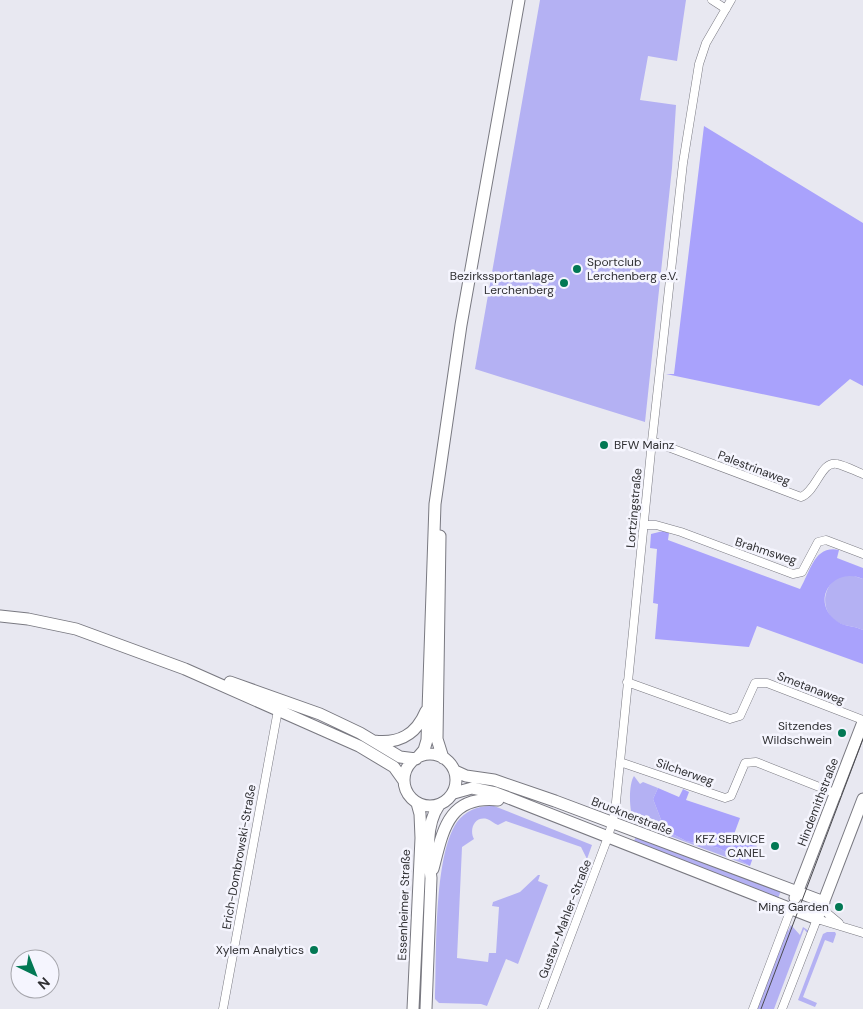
<svg xmlns="http://www.w3.org/2000/svg" width="863" height="1009" viewBox="0 0 863 1009" font-family="'DM Sans',sans-serif">
  <style>
    .green { fill: #b4b1f3 }
    .forest { fill: #a9a2fc }
    .lines { fill: none; stroke-linecap: round; stroke-linejoin: round }
    .street-casing { stroke: #797981; stroke-width: 9 }
    .secondary-casing { stroke: #797981; stroke-width: 13 }
    .street { stroke: #fff; stroke-width: 8 }
    .secondary { stroke: #fff; stroke-width: 11 }
    .tram { stroke: #4a4a4e; stroke-width: 1 }
    .poi-dot { fill: #027854; stroke: #f5f5fe; stroke-width: 2 }
    .labels { text-anchor: middle; stroke-width: 5; stroke-linejoin: round; paint-order: stroke }
    .poi-label { font-size: 12px; fill: #2f2f32; stroke: #f5f5fe; text-anchor: end }
    .street-label { font-size: 12px; fill: #2f2f32; stroke: #f5f5fe }
  </style>
  <rect width="100%" height="100%" fill="#e8e8f1"/>
  <path class="green" d="M 540,0 L 686,0 L 677,61 L 648,56 L 640,100 L 676,105 L 672,168 L 645,422 L 475,369 Z
    M 848,574 L 863,579 L 863,630 C 853,625 842,627 834,620 C 817,605 826,577 848,574 Z
    M 634,776 L 640,784 L 643,782 L 658,788 L 653,799 L 665,830 L 686,841 L 719,848 L 750,866 L 635,823 C 629,815 628,785 634,776 Z
    M 494,806 L 592,845 L 587,859 L 581,847 L 506,821 L 498,825 C 494,824 491,820 487,819 C 474,816 469,830 474,839 L 462,847 L 457,958 L 488,962 L 489,953 L 496,953 L 499,907 L 492,906 L 493,902 L 520,892 L 538,875 L 540,875 L 538,881 L 548,885 L 518,964 L 506,959 L 487,1006 L 481,1004 L 439,1003 L 435,999 C 437,955 433,857 457,822 C 466,810 479,805 494,806 Z
    M 636,836 L 781,891 L 778,898 L 638,844 L 633,844 Z
    M 791,925 L 800,935 L 803,927 L 809,931 L 808,934 L 804,929 L 774,1009 L 756,1009 L 785,930 L 788,931 Z
    M 827,932 L 835,932 L 836,934 L 833,943 L 825,940 L 803,997 L 817,1003 L 815,1007 L 798,1000 L 823,934 Z"/>
  <path class="forest" d="M 704,126 L 863,223 L 863,386 L 850,379 L 819,406 L 666,374 L 674,374 Z
    M 663,531 L 669,533 L 668,540 L 800,589 C 811,571 814,545 839,550 L 837,558 L 863,568 L 863,579 C 834,566 811,599 834,619 C 842,627 853,625 863,630 L 863,664 L 757,626 L 749,647 L 655,639 L 658,604 L 653,603 L 657,549 L 650,548 L 651,534 Z
    M 658,788 L 679,797 L 683,789 L 689,792 L 686,800 L 740,818 L 733,837 L 757,846 L 750,866 L 719,848 L 686,841 L 665,830 L 653,799 Z"/>
  <g class="lines">
    <defs>
      <path id="street" d="M 712,0 L 726,9
        M 652,441 L 801,497 C 817,491 821,460 837,464 C 846,466 855,471 863,474
        M 644,525 L 656,525 L 681,532 L 793,574 L 802,572 L 818,542 L 826,540 L 863,554
        M 627,682 L 730,719 L 740,716 L 755,683 L 767,683 L 863,720
        M 620,762 L 725,798 L 731,796 L 745,763 L 756,762 L 837,794
        M 824,904 L 827,913 L 839,923
        M 223,1009 L 278,710
        M 543,1009 L 608,837 L 615,812 L 652,441 L 683,163 L 699,64 L 706,43 L 731,0
        M 753,1009 L 791,909
        M 782,1009 L 817,919 L 863,933"/>
      <path id="secondary" d="M 440,536 L 437,739 L 443,758
        M 0,616 L 28,619 L 76,629 L 185,669 L 359,746 L 394,767 L 404,781
        M 230,682 L 320,714 L 360,733 L 400,757 L 416,759
        M 374,741 C 399,744 416,735 426,711
        M404 780a26 26 0 1 1 52 0a26 26 0 1 1-52 0Z
        M 418,757 L 424,750 L 427,740 L 435,504 L 461,325 L 519,0
        M 455,771 L 466,776 L 494,780 L 555,801 L 824,902
        M 454,793 L 472,788 L 496,793 L 817,919 L 863,799
        M 433,869 C 443,830 448,795 498,800
        M 795,898 L 863,722
        M 413,1009 L 421,838 L 420,814 L 417,803
        M 426,1009 L 431,878 C 428,855 425,825 439,805"/>
    </defs>
    <use href="#street" class="street-casing"/>
    <use href="#secondary" class="secondary-casing"/>
    <use href="#street" class="street"/>
    <use href="#secondary" class="secondary"/>
    <path class="tram" d="M 761,1009 L 863,739"/>
  </g>
  <g class="poi-dot">
    <circle cx="577" cy="269" r="5"/>
    <circle cx="564" cy="283" r="5"/>
    <circle cx="604" cy="445" r="5"/>
    <circle cx="842" cy="733" r="5"/>
    <circle cx="775" cy="846" r="5"/>
    <circle cx="839" cy="907" r="5"/>
    <circle cx="314" cy="950" r="5"/>
  </g>
  <g class="labels">
    <g class="poi-label">
      <text x="587" y="266" text-anchor="start">Sportclub<tspan x="587" dy="14">Lerchenberg e.V.</tspan></text>
      <text x="554" y="280">Bezirkssportanlage<tspan x="554" dy="14">Lerchenberg</tspan></text>
      <text x="614" y="449" text-anchor="start">BFW Mainz</text>
      <text x="832" y="730">Sitzendes<tspan x="832" dy="14">Wildschwein</tspan></text>
      <text x="765" y="843">KFZ SERVICE<tspan x="765" dy="14">CANEL</tspan></text>
      <text x="829" y="911">Ming Garden</text>
      <text x="304" y="954">Xylem Analytics</text>
    </g>
    <g class="street-label">
      <text transform="translate(754 468) rotate(21)" y="4">Palestrinaweg</text>
      <text transform="translate(634 508) rotate(-85)" y="4">Lortzingstraße</text>
      <text transform="translate(766 551) rotate(18)" y="4">Brahmsweg</text>
      <text transform="translate(811 688) rotate(21)" y="4">Smetanaweg</text>
      <text transform="translate(685 772) rotate(19)" y="4">Silcherweg</text>
      <text transform="translate(818 802) rotate(-69)" y="4">Hindemithstraße</text>
      <text transform="translate(632 816) rotate(21)" y="4">Brucknerstraße</text>
      <text transform="translate(239 857) rotate(-80)" y="4">Erich-Dombrowski-Straße</text>
      <text transform="translate(404 905) rotate(-88)" y="4">Essenheimer Straße</text>
      <text transform="translate(565 919) rotate(-69)" y="4">Gustav-Mahler-Straße</text>
    </g>
  </g>
  <g transform="translate(35 974) rotate(137)"><circle r="24" fill="#f5f5fe" stroke="#a6a6ac"/>
  <path d="M0-4L9 19L0 12L-9 19Z" fill="#027854"/>
  <text y="-8" font-size="14" font-weight="bold" text-anchor="middle" fill="#2f2f32">N</text>
  </g>
</svg>
